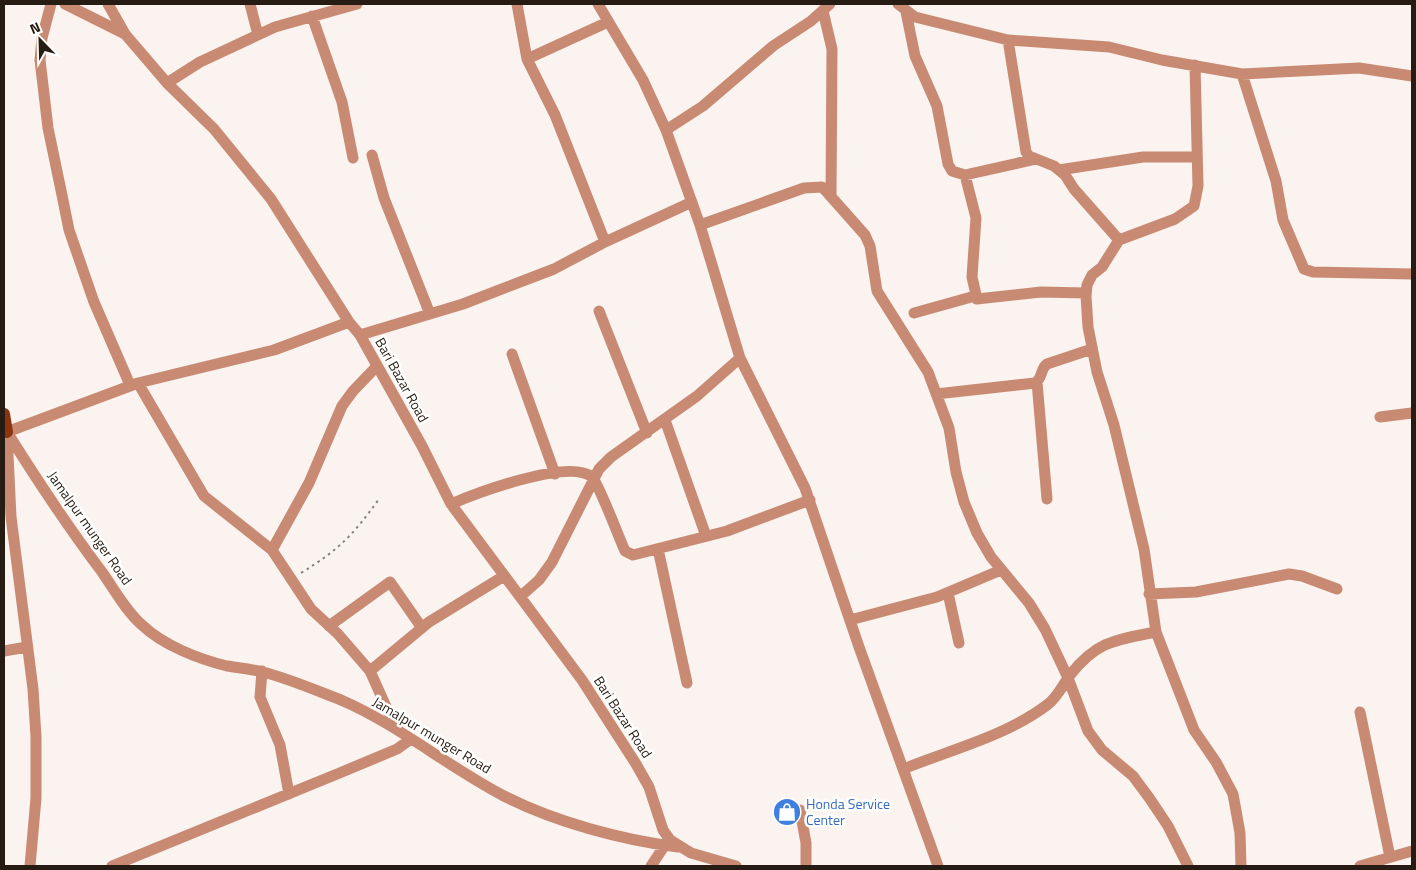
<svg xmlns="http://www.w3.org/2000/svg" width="1416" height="870" viewBox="0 0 1416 870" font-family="'Titillium Web',sans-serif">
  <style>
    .building { fill: #f8d7be }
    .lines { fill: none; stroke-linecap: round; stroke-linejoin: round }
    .path { stroke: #8a807a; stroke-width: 2; stroke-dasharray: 2.5 4; stroke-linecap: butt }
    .minor { stroke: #c98a73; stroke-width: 11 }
    .major { stroke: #8b340d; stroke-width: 12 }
    .labels { text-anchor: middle; stroke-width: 5; stroke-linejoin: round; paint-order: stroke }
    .street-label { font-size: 14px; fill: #271c13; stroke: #fff }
    .shop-label { font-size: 14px; fill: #366cbe; stroke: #fff; text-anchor: start }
  </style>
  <rect width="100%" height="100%" fill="#faf3ef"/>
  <path class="building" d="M 788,806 L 794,807 L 794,816 L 788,817 L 789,824 L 778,824 L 776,808 Z"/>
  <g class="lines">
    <path class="path" d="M 301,573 C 340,549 353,535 379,499"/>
    <path class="minor" d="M 51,4 L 42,38 L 40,60 L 48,128 L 63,200 L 69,230 L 94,302 L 130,385
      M 65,4 L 125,34
      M 108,4 L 125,34 L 167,83 L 214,129 L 271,199 L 349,322 L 360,335 L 422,446 L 451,504 L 582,680 L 636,764 L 649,787 L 663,830 L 670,840 L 691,853 L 736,866
      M 250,4 L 258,35
      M 517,4 L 527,59 L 555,115 L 605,242
      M 598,4 L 643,80 L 666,130 L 700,225 L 740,358 L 805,488 L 859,647 L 938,866
      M 898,4 L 915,17 L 1008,40 L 1109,47 L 1162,60 L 1242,74 L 1359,68 L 1412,76
      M 823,11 L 832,49 L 831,197
      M 906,12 L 915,56 L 937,106 L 948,164 L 952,171 L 965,175 L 1036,159
      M 312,16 L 342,102 L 353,158
      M 1008,40 L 1026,152 L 1029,156 L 1054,166 L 1065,175 L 1074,189 L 1119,240
      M 527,59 L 608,22
      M 1195,65 L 1198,186 L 1194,206 L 1175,219 L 1119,240 L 1102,267 L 1092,275 L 1087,285 L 1086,296 L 1088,327 L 1097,372 L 1114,425 L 1144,549 L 1156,632 L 1194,730 L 1216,762 L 1233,794 L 1240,833 L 1241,866
      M 1242,74 L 1276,181 L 1283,220 L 1304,269 L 1313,272 L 1412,274
      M 167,83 L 200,62 L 275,27 L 357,4
      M 666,130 L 703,106 L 773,46 L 811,21 L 830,4
      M 372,155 L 384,198 L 430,314
      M 1059,170 L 1143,157 L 1197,157
      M 965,175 L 976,218 L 972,277 L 977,299 L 1041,292 L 1086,293
      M 700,225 L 804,188 L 822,187 L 826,191 L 865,235 L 870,246 L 877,291 L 928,372 L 949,428 L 956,472 L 964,502 L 977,533 L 991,557 L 1029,603 L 1045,629 L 1068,678 L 1088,731 L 1102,750 L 1133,776 L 1150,799 L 1168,826 L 1188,866
      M 599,311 L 647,433
      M 914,313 L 975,296
      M 360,335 L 463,304 L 554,269 L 605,242 L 692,202
      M 512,354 L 555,474
      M 1037,382 L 1047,499
      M 138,383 L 204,496 L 272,550 L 311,609 L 338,634 L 370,671 L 396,729
      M 936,394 L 1035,383 C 1043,378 1040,369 1047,364 L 1092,349
      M 1380,417 L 1412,413
      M 665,420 L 706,536
      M 7,432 C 37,480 68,527 102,572 C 114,589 126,611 142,625 C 163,645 198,659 227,666 C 239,668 251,669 263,672 C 290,679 315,690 341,700 C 399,725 448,767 504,796 C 555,822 622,840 678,847
      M 4,433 L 138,383 L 274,350 L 349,322
      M 7,434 L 11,517 L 33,689 L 36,737 L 36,798 L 30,866
      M 451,504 C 477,493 569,458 592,477 C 599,484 619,538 625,551 L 633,555 L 727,531 L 810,500
      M 658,549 L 687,683
      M 272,550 L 309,483 L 342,406 L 353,391 L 377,366
      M 948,593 L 959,643
      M 1149,594 L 1196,592 L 1289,574 L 1302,576 L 1337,589
      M 521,596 L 539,580 L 552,562 L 599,469 L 611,457 L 697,396 L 740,358
      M 850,620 L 937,597 L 1001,570
      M 329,626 L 390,582 L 422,628
      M 4,651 L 27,647
      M 262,671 L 260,697 L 280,745 L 289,794
      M 370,671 L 429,622 L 504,576
      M 1360,712 L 1390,857
      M 903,769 C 950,750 1006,736 1047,705 C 1058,697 1062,686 1070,675 C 1097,641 1115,640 1156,632
      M 800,810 L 806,843 L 806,866
      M 112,866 L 342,772 L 397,749 L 411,739
      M 651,866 L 665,845
      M 1360,866 L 1412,851"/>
    <path class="major" d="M 4,414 L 7,432"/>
  </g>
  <defs>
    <symbol id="shop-disc" viewBox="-11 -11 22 22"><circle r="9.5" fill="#3f7fe0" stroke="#fff"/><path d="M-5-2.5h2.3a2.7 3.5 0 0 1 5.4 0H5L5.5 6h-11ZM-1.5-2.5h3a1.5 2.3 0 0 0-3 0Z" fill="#fff"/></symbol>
  </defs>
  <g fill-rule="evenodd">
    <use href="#shop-disc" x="771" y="796" width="32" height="32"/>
  </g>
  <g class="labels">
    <g class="street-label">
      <text transform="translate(402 380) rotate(61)" y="5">Bari Bazar Road</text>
      <text transform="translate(90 528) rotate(55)" y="5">Jamalpur munger Road</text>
      <text transform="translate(623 717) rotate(57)" y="5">Bari Bazar Road</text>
      <text transform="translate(432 735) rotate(31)" y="5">Jamalpur munger Road</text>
    </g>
    <g class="shop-label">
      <text x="806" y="809">Honda Service<tspan x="806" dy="16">Center</tspan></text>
    </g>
  </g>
  <rect width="1416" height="870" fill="none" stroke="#271c13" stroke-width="10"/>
  <g transform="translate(40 40) rotate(337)" stroke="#ffffff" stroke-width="4" paint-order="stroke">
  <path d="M0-4L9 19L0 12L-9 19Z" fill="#271c13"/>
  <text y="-8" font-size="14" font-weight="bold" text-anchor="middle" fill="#271c13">N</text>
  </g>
</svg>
